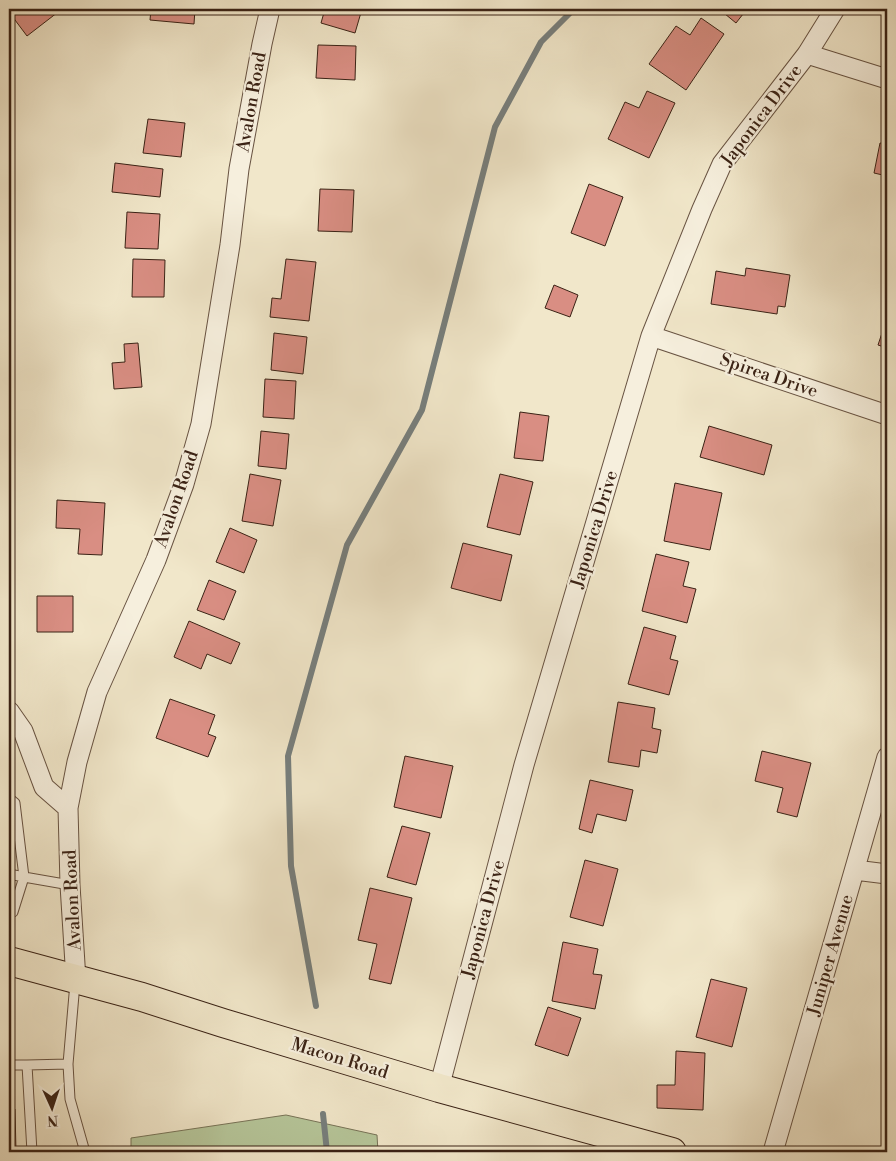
<svg xmlns="http://www.w3.org/2000/svg" width="896" height="1161" viewBox="0 0 896 1161" font-family="'Libre Bodoni',serif">
  <style>
    .green { fill: #b6c69a; stroke: #787458 }
    .lines { fill: none; stroke-linecap: round; stroke-linejoin: round }
    .stream { stroke: #777f7d; stroke-width: 6 }
    .building { fill: #d98e83; stroke: #3a2215 }
    .service-casing { stroke: #685342; stroke-width: 11 }
    .minor-casing { stroke: #685342; stroke-width: 21 }
    .primary-casing { stroke: #3a2215; stroke-width: 30 }
    .service { stroke: #f6efdd; stroke-width: 9 }
    .minor { stroke: #f6efdd; stroke-width: 19 }
    .primary { stroke: #f1e7ca; stroke-width: 28 }
    .labels { text-anchor: middle; stroke-width: 4.5; stroke-linejoin: round; paint-order: stroke }
    .street-label { font-size: 18px; fill: #3a2215; stroke: #f6efdd }
  </style>
  <rect width="100%" height="100%" fill="#f1e7ca"/>
  <filter id="stains"><feTurbulence type="fractalNoise" baseFrequency=".004" numOctaves="4"/><feColorMatrix values="0 0 0 0 .2 0 0 0 0 .09 0 0 0 0 .02 0 0 0 .5 -.17"/></filter>
  <radialGradient id="worn" r=".72"><stop offset=".6" stop-color="#630" stop-opacity="0"/><stop offset="1" stop-color="#630" stop-opacity=".3"/></radialGradient>
  <path class="green" d="M 286,1115 L 377,1135 L 378,1152 L 131,1152 L 131,1138 Z"/>
  <g class="lines">
    <path class="stream" d="M 316,1006 L 291,866 L 288,756 L 347,545 L 422,410 L 495,127 L 541,42 L 574,9
      M 323,1114 L 327,1152"/>
  </g>
  <path class="building" d="M 9,9 L 62,9 L 27,36 L 9,12 Z
    M 151,9 L 195,9 L 194,24 L 150,20 Z
    M 325,9 L 362,9 L 355,33 L 321,23 Z
    M 719,9 L 747,9 L 736,23 Z
    M 701,18 L 724,34 L 686,90 L 649,64 L 676,26 L 690,35 Z
    M 318,45 L 356,46 L 355,80 L 316,78 Z
    M 647,91 L 675,103 L 649,158 L 608,139 L 625,102 L 639,108 Z
    M 148,119 L 185,123 L 181,157 L 143,153 Z
    M 880,143 L 887,144 L 887,176 L 874,173 Z
    M 115,163 L 163,169 L 160,197 L 112,192 Z
    M 589,184 L 623,197 L 605,246 L 571,233 Z
    M 320,189 L 354,190 L 352,232 L 318,231 Z
    M 127,212 L 160,214 L 158,249 L 125,248 Z
    M 133,259 L 165,260 L 164,297 L 132,297 Z
    M 286,259 L 316,262 L 309,321 L 270,317 L 272,298 L 281,299 Z
    M 746,268 L 790,275 L 785,307 L 778,306 L 777,314 L 711,304 L 716,271 L 745,276 Z
    M 554,285 L 578,295 L 570,317 L 545,308 Z
    M 887,318 L 887,348 L 878,345 Z
    M 274,333 L 307,337 L 303,374 L 271,370 Z
    M 138,343 L 142,387 L 114,389 L 112,363 L 125,362 L 124,344 Z
    M 265,379 L 296,381 L 294,419 L 263,417 Z
    M 520,412 L 549,416 L 543,461 L 514,458 Z
    M 709,426 L 772,445 L 764,475 L 700,457 Z
    M 261,431 L 289,434 L 286,469 L 258,466 Z
    M 250,474 L 281,480 L 273,526 L 242,521 Z
    M 500,474 L 533,482 L 520,535 L 487,527 Z
    M 675,483 L 722,493 L 710,550 L 664,541 Z
    M 57,500 L 105,503 L 102,555 L 78,554 L 80,529 L 56,528 Z
    M 230,528 L 257,540 L 244,573 L 216,562 Z
    M 463,543 L 512,555 L 501,601 L 451,588 Z
    M 656,554 L 689,562 L 683,586 L 696,589 L 687,623 L 642,611 Z
    M 209,580 L 236,591 L 224,620 L 197,610 Z
    M 37,596 L 73,596 L 73,632 L 37,632 Z
    M 189,621 L 240,643 L 231,664 L 207,654 L 201,669 L 174,657 Z
    M 644,627 L 676,636 L 670,659 L 678,661 L 669,695 L 628,684 Z
    M 170,699 L 215,715 L 208,734 L 216,737 L 208,757 L 156,738 Z
    M 618,702 L 655,708 L 652,728 L 661,730 L 657,753 L 641,750 L 639,767 L 608,762 Z
    M 762,751 L 811,763 L 797,817 L 777,812 L 783,788 L 755,781 Z
    M 405,756 L 453,766 L 441,818 L 394,807 Z
    M 590,780 L 633,790 L 626,821 L 597,814 L 592,833 L 579,829 Z
    M 402,826 L 430,833 L 416,885 L 387,877 Z
    M 585,860 L 618,869 L 603,926 L 570,917 Z
    M 370,888 L 412,898 L 391,984 L 369,979 L 377,944 L 358,940 Z
    M 563,942 L 598,949 L 593,974 L 602,975 L 595,1009 L 552,1001 Z
    M 711,979 L 747,988 L 732,1047 L 696,1037 Z
    M 548,1007 L 581,1018 L 568,1056 L 535,1045 Z
    M 676,1051 L 705,1053 L 703,1110 L 657,1108 L 657,1085 L 675,1085 Z
    M 9,1109 L 15,1109 L 16,1152 L 9,1152 Z"/>
  <g class="lines">
    <defs>
      <path id="service" d="M 9,798 L 15,803 L 24,877 L 9,874
        M 9,911 L 13,912 L 24,877 L 70,885
        M 75,983 L 68,1064 L 70,1099 L 85,1152
        M 9,1065 L 27,1065
        M 32,1152 L 27,1065 L 68,1064"/>
      <path id="minor" d="M 807,54 L 887,79
        M 651,336 L 887,415
        M 9,711 L 23,731 L 44,787 L 68,808
        M 855,870 L 887,874
        M 76,980 L 70,885 L 68,808 L 77,762 L 97,692 L 156,560 L 184,484 L 201,424 L 230,245 L 239,169 L 262,44 L 270,9
        M 439,1088 L 524,765 L 651,336 L 702,209 L 722,164 L 807,54 L 835,9
        M 773,1152 L 887,757"/>
      <path id="primary" d="M 9,961 L 142,997 L 223,1023 L 439,1088 L 672,1152"/>
    </defs>
    <use href="#service" class="service-casing"/>
    <use href="#minor" class="minor-casing"/>
    <use href="#primary" class="primary-casing"/>
    <use href="#service" class="service"/>
    <use href="#minor" class="minor"/>
    <use href="#primary" class="primary"/>
  </g>
  <g class="labels">
    <g class="street-label">
      <text transform="translate(251 102) rotate(-80)" y="6">Avalon Road</text>
      <text transform="translate(761 115) rotate(-53)" y="6">Japonica Drive</text>
      <text transform="translate(769 375) rotate(19)" y="6">Spirea Drive</text>
      <text transform="translate(176 499) rotate(-71)" y="6">Avalon Road</text>
      <text transform="translate(594 529) rotate(-73)" y="6">Japonica Drive</text>
      <text transform="translate(72 900) rotate(-93)" y="6">Avalon Road</text>
      <text transform="translate(483 919) rotate(-75)" y="6">Japonica Drive</text>
      <text transform="translate(830 955) rotate(-74)" y="6">Juniper Avenue</text>
      <text transform="translate(340 1058) rotate(17)" y="6">Macon Road</text>
    </g>
  </g>
  <rect width="896" height="1161" fill="none" stroke="#f1e7ca" stroke-width="30"/>
  <rect x="10" y="10" width="876" height="1141" fill="none" stroke="#3a2215" stroke-width="2.5"/>
  <rect x="15" y="15" width="866" height="1131" fill="none" stroke="#3a2215"/>
  <g transform="translate(52 1108) rotate(177)" stroke="#f6efdd" stroke-width="4" paint-order="stroke">
  <path d="M0-4L9 19L0 12L-9 19Z" fill="#3a2215"/>
  <text y="-8" font-size="14" font-weight="bold" text-anchor="middle" fill="#3a2215">N</text>
  </g>
  <rect width="100%" height="100%" filter="url(#stains)"/>
  <rect width="100%" height="100%" fill="url(#worn)"/>
</svg>
